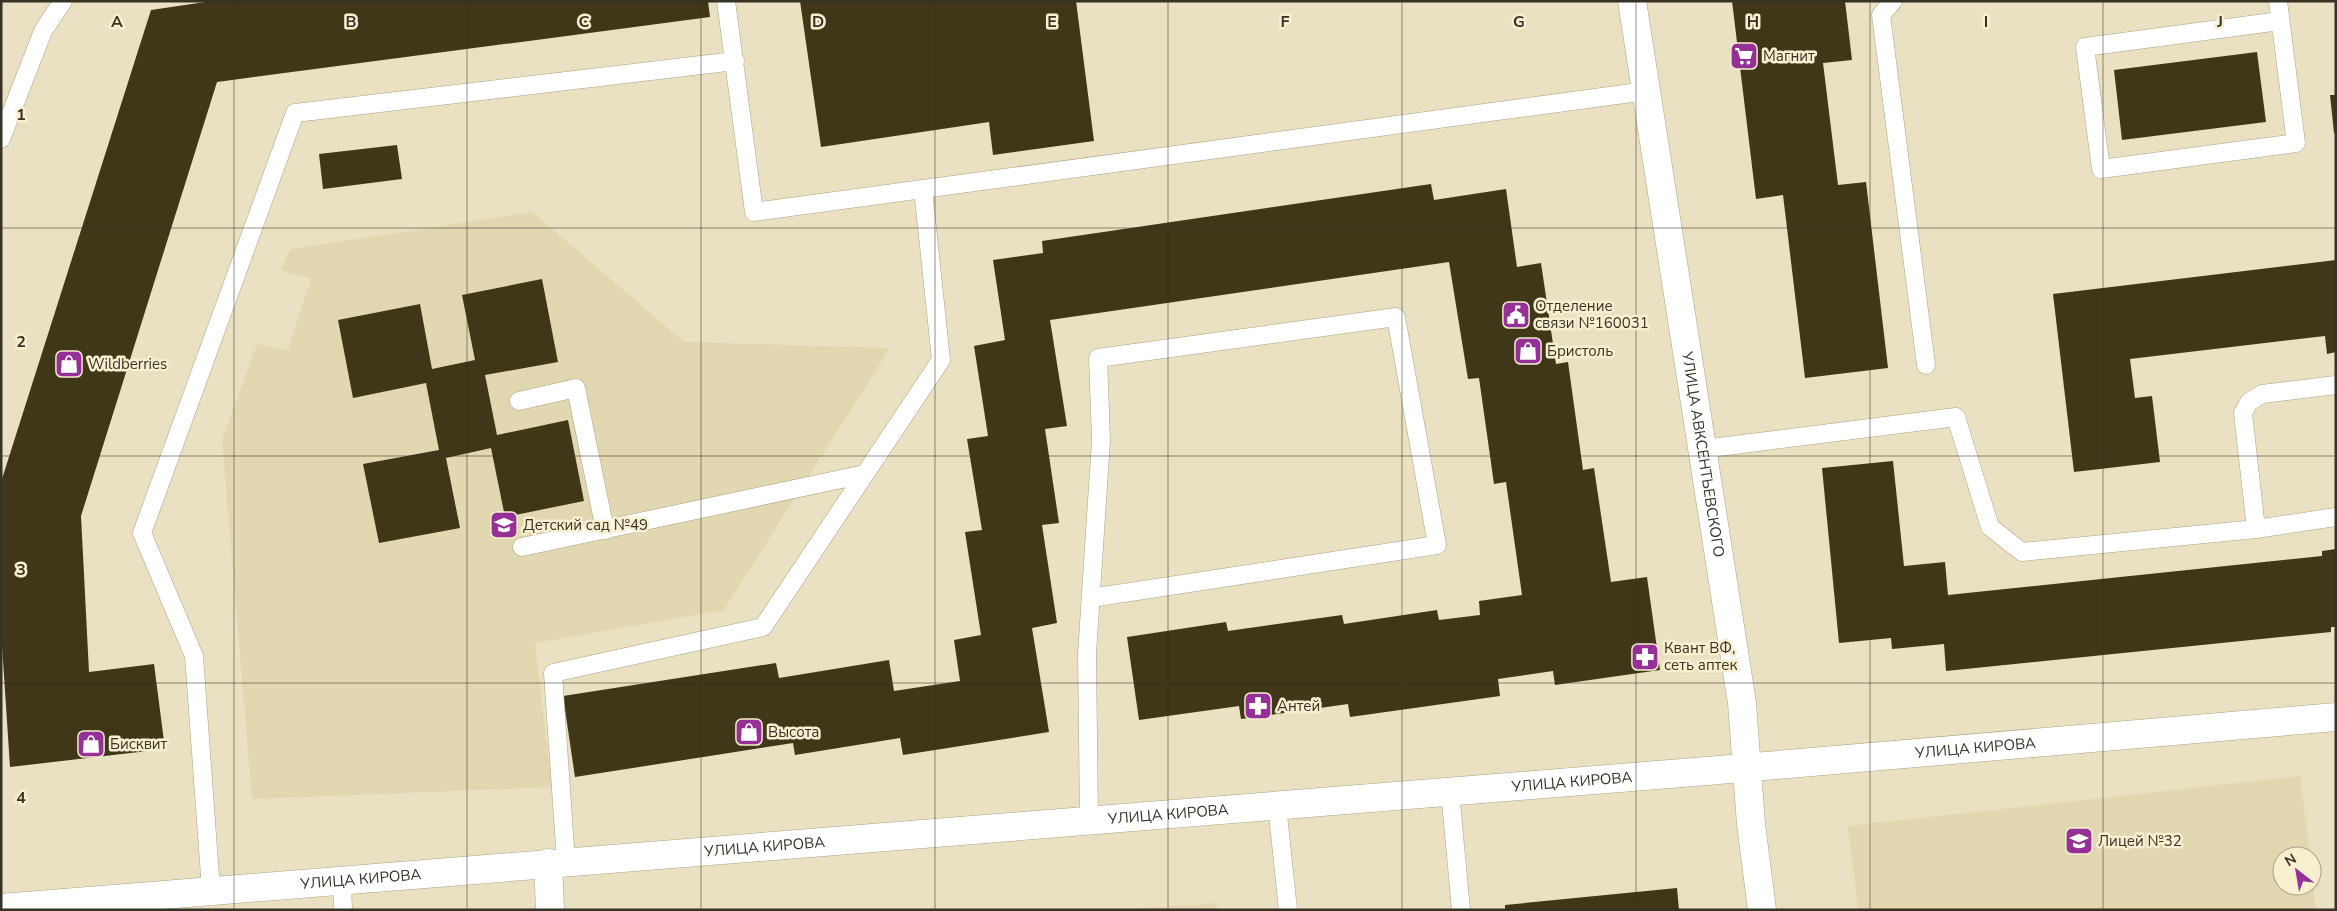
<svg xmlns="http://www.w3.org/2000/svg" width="2337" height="911" viewBox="0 0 2337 911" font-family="'Nunito Sans',sans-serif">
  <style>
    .built { fill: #e1d7b0 }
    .building { fill: #3f3718 }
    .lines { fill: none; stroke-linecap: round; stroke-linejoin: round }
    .lane-casing { stroke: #aba385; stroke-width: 19 }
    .street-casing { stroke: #aba385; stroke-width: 29 }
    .lane { stroke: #fff; stroke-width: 18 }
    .street { stroke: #fff; stroke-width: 28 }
    .grid { fill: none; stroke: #363326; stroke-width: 1; stroke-opacity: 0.55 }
    .labels { text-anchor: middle; stroke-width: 5; stroke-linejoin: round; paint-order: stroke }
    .poi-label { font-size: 15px; fill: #363326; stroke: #f7efcf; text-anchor: start }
    .street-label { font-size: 15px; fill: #363326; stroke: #f7efcf }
    .grid-label { font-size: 16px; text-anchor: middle; font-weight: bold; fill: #363326; stroke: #f7efcf; stroke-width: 5; stroke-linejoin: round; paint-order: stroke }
  </style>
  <rect width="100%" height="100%" fill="#eae1c2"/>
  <path class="built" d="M 532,212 L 684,342 L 890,348 L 724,610 L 535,643 L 552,787 L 252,799 L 222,440 L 257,344 L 288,350 L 311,279 L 280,270 L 291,249 Z
    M 2300,776 L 2310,856 L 2282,856 L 2282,886 L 2312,886 L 2312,878 L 2316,910 L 1858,910 L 1848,826 Z
    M 1217,903 L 1217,910 L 1121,910 Z"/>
  <path class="building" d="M 212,1 L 708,1 L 710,17 L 217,82 L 81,516 L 89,672 L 154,664 L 165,749 L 10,767 L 1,630 L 1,482 L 151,10 Z
    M 800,1 L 1076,1 L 1094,141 L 993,155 L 989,122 L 821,147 Z
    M 1732,1 L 1845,1 L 1852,60 L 1823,63 L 1838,185 L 1866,182 L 1888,368 L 1805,378 L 1783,195 L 1756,199 Z
    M 2257,52 L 2266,122 L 2122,140 L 2114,70 Z
    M 2330,95 L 2336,95 L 2336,133 L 2334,133 Z
    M 397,145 L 402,179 L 323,189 L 319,154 Z
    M 1431,184 L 1434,200 L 1506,189 L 1517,267 L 1541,263 L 1556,364 L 1568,362 L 1583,470 L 1594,468 L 1611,582 L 1647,577 L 1660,670 L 1555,685 L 1553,671 L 1498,679 L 1500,696 L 1350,717 L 1348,704 L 1241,719 L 1239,706 L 1139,720 L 1127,637 L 1226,622 L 1228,631 L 1342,615 L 1344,624 L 1437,610 L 1439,620 L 1480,615 L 1479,601 L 1522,595 L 1506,482 L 1494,484 L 1479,378 L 1468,379 L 1449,262 L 1050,320 L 1067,426 L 1045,429 L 1059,523 L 1042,525 L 1057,623 L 1032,628 L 1049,732 L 903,755 L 900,738 L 795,755 L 793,743 L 575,777 L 563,696 L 776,663 L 779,678 L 889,660 L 894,691 L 960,681 L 954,640 L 981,635 L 965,532 L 982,530 L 967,439 L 988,436 L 974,346 L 1005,340 L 993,260 L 1043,253 L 1042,241 Z
    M 2336,260 L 2336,352 L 2327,354 L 2325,336 L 2130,359 L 2135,398 L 2152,396 L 2160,462 L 2074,472 L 2053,294 Z
    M 542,279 L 558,362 L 485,375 L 497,435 L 568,420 L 584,501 L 505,517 L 491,448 L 446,458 L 460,528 L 379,543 L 363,464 L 439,450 L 426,383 L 353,398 L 338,320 L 420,304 L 432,369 L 475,360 L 462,295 Z
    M 1893,461 L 1904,566 L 1945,562 L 1948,595 L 2322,556 L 2322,551 L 2336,549 L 2336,627 L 2331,627 L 2331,632 L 1946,671 L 1944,644 L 1892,649 L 1891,638 L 1839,643 L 1822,468 Z
    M 1677,888 L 1679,910 L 1505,910 L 1505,905 Z"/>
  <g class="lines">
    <defs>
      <path id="lane" d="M 726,1 L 754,212 L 1646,91
        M 1893,1 L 1881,15 L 1926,365
        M 2278,1 L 2296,143 L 2101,169 L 2085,47 L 2280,21
        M 1,139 L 43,31 L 63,1
        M 519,401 L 576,388 L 605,530
        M 1703,449 L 1956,417 L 1990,527 L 2022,552 L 2256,529 L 2336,517
        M 2256,529 L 2243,413 L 2249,402 L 2262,394 L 2336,385
        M 522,547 L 865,474
        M 1450,791 L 1461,910
        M 1277,805 L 1288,910
        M 1089,820 L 1087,654 L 1101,440 L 1098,358 L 1396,317 L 1437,545 L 1091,598
        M 566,862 L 553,673 L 763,627 L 941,360 L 923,189
        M 342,880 L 343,910
        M 211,890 L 194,656 L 142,533 L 295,113 L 735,61"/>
      <g id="street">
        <path id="s1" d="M 1632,1 L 1742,703 L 1751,824 L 1762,910"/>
        <path d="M 548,863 L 550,910"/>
        <path id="s2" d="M 1,908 L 1707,771 L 2336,717"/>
      </g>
    </defs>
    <use href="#lane" class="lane-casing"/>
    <use href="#street" class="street-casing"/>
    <use href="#lane" class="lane"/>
    <use href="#street" class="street"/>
  </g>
  <path class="grid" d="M 234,1 L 234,910M 467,1 L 467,910M 701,1 L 701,910M 935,1 L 935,910M 1168,1 L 1168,910M 1402,1 L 1402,910M 1636,1 L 1636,910M 1870,1 L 1870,910M 2103,1 L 2103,910M 1,228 L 2336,228M 1,456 L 2336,456M 1,683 L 2336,683"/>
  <defs>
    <symbol id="supermarket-square" viewBox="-11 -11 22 22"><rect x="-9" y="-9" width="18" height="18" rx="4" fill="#943096" stroke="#f7efcf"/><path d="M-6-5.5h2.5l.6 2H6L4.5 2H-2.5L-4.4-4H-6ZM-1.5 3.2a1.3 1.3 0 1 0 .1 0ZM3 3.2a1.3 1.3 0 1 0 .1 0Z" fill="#fff"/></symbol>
    <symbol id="civic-square" viewBox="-11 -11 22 22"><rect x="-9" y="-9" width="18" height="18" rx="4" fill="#943096" stroke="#f7efcf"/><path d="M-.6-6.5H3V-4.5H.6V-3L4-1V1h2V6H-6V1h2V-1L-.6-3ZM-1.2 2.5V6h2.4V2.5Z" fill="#fff"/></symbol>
    <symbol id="shop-square" viewBox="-11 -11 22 22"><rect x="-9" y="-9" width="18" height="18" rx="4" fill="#943096" stroke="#f7efcf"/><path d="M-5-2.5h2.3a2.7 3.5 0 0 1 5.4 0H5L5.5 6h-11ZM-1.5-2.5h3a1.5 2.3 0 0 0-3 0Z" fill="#fff"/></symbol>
    <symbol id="school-square" viewBox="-11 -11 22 22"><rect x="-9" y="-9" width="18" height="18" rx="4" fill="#943096" stroke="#f7efcf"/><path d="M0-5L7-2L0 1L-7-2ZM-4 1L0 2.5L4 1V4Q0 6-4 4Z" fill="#fff"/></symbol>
    <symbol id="pharmacy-square" viewBox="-11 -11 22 22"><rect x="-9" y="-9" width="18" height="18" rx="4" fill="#943096" stroke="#f7efcf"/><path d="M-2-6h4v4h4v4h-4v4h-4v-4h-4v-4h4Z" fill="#fff"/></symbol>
  </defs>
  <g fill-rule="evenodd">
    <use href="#supermarket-square" x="1728" y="40" width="32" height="32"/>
    <use href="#civic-square" x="1500" y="299" width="32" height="32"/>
    <use href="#shop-square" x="1512" y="335" width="32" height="32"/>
    <use href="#shop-square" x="53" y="348" width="32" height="32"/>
    <use href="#school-square" x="488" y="509" width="32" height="32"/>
    <use href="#pharmacy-square" x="1629" y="641" width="32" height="32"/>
    <use href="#pharmacy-square" x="1242" y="690" width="32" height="32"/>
    <use href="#shop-square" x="733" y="716" width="32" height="32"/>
    <use href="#shop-square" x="75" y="728" width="32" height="32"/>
    <use href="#school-square" x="2063" y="825" width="32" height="32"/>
  </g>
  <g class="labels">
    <g class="poi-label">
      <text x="1763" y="61">Магнит</text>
      <text x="1535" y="311">Отделение<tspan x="1535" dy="17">связи №160031</tspan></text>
      <text x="1547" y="356">Бристоль</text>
      <text x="88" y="369">Wildberries</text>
      <text x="523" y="530">Детский сад №49</text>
      <text x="1664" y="653">Квант ВФ,<tspan x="1664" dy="17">сеть аптек</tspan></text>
      <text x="1277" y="711">Антей</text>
      <text x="768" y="737">Высота</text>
      <text x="110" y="749">Бисквит</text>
      <text x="2098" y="846">Лицей №32</text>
    </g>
    <g class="street-label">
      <text dy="5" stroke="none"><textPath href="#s1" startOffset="459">УЛИЦА АВКСЕНТЬЕВСКОГО</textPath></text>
      <text dy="5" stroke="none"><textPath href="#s2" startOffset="1981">УЛИЦА КИРОВА</textPath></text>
      <text dy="5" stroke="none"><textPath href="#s2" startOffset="1576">УЛИЦА КИРОВА</textPath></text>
      <text dy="5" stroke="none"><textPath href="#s2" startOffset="1171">УЛИЦА КИРОВА</textPath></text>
      <text dy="5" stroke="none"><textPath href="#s2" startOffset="766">УЛИЦА КИРОВА</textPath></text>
      <text dy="5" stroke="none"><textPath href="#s2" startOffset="361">УЛИЦА КИРОВА</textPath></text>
    </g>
  </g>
  <g class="grid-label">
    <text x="117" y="27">A</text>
    <text x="351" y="27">B</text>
    <text x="584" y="27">C</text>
    <text x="818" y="27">D</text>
    <text x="1052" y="27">E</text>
    <text x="1285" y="27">F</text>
    <text x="1519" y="27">G</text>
    <text x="1753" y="27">H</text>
    <text x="1986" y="27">I</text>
    <text x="2220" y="27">J</text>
    <text x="21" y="120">1</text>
    <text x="21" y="347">2</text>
    <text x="21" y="575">3</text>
    <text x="21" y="803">4</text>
  </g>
  <rect width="2337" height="911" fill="none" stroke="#363326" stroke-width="5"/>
  <g transform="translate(2297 871) rotate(329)"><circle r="24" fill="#f7efcf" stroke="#aaa48b"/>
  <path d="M0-4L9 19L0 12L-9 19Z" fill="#943096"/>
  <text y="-8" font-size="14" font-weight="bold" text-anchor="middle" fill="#363326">N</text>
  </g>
</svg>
